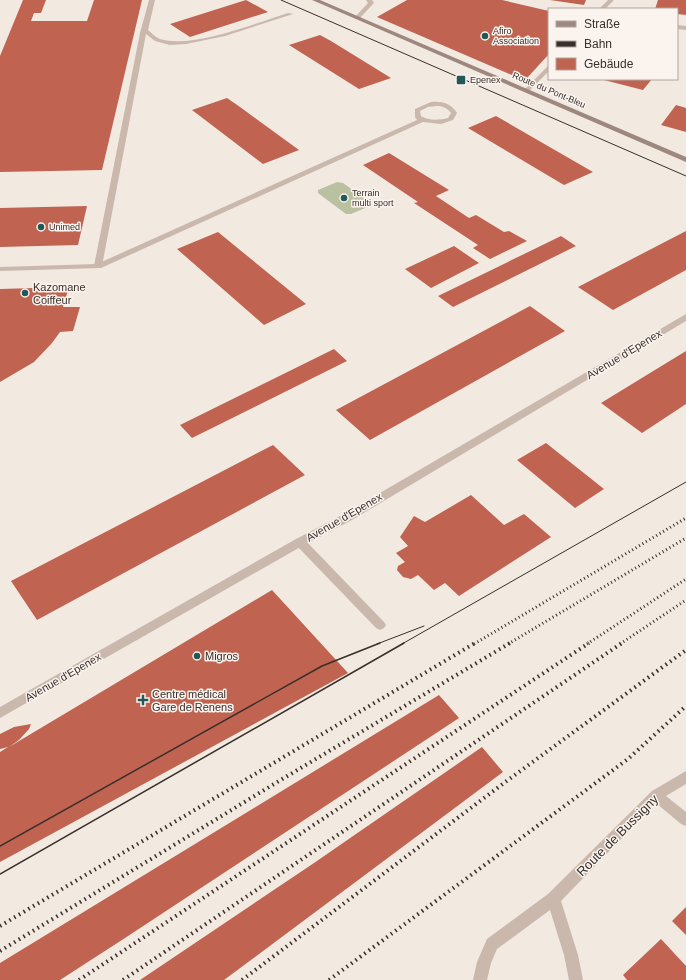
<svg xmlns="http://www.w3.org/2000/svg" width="686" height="980" viewBox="0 0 686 980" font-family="Arial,sans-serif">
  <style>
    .green { fill: #b9c1a1 }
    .building { fill: #c06351 }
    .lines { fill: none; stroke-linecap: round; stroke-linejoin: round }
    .service { fill: #cab8ad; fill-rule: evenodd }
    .minor { fill: #cab8ad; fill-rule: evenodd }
    .secondary { fill: #9e877e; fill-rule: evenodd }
    .tram-far1 { stroke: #392f2b; stroke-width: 1 }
    .tram { stroke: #392f2b; stroke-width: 1.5 }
    .rail-far1 { stroke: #392f2b; stroke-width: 3; stroke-dasharray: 1 3; stroke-linecap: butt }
    .rail { stroke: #392f2b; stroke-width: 4; stroke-dasharray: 1.5 4; stroke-linecap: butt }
    .poi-dot { fill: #225958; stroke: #faf3ee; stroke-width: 1.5 }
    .labels { text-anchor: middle; stroke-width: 3; stroke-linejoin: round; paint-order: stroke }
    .far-poi-label { font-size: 9px; fill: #392f2b; stroke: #faf3ee; text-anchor: start }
    .far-street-label { font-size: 9px; fill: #392f2b; stroke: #faf3ee }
    .poi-label { font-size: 11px; fill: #392f2b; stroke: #faf3ee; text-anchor: start }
    .street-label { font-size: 11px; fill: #392f2b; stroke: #faf3ee }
    .near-street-label { font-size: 13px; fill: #392f2b; stroke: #faf3ee }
  </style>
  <rect width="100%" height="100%" fill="#f2e9e1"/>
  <path class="green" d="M 337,182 L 343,183 L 371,203 L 370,206 L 351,214 L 346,214 L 318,193 L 318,190 Z"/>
  <path class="building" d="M 23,0 L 46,0 L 41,13 L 34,13 L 31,21 L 87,21 L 94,0 L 142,0 L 102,170 L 0,172 L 0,56 Z
    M 246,0 L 268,12 L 190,37 L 170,24 Z
    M 407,0 L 502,0 L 549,11 L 549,54 L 527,78 L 519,78 L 377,17 Z
    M 550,0 L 586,0 L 584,5 Z
    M 658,0 L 686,0 L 686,15 L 677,14 L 677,9 L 655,9 Z
    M 320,35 L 331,41 L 391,78 L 359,89 L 289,45 Z
    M 600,79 L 652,79 L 643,90 Z
    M 227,98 L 240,107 L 299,150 L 263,164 L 192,110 Z
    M 676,105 L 686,108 L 686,132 L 661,125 Z
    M 496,116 L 593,172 L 564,185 L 468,128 Z
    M 389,153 L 449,190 L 436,196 L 469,218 L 476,215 L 504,232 L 509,231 L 527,241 L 490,259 L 473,248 L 478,245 L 414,203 L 418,202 L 363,165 Z
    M 87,206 L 78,245 L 0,247 L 0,208 Z
    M 686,231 L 686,270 L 613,310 L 578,287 Z
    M 218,232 L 306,304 L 264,325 L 177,249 Z
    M 561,236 L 576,246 L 453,307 L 438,296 Z
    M 454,246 L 479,263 L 431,288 L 405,269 Z
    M 69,287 L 63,307 L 80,307 L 73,331 L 60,332 L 52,343 L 34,362 L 0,382 L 0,289 Z
    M 530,306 L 565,331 L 370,440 L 336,410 Z
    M 334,349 L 347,361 L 192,438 L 180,425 Z
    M 686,351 L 686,404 L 642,433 L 601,403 Z
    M 546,443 L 604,489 L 575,508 L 517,460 Z
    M 273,445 L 305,475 L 37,620 L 11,581 Z
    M 471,495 L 504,525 L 524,514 L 551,537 L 459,596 L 445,583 L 434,590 L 418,575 L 411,579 L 403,577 L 397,570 L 398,566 L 405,562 L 396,553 L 408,546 L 400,537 L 414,516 L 425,522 Z
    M 272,590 L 348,673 L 0,862 L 0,752 L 8,747 L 0,749 L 0,734 L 14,727 L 31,724 L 29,729 L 19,740 L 9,747 Z
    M 439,695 L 459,718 L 125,938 L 60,980 L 0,980 L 0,963 Z
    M 482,747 L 503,772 L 224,980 L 140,980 L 314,863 Z
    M 686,907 L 686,935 L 672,921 Z
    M 661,939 L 686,966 L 686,980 L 627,980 L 623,975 Z"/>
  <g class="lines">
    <path class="service" d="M 149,0 L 155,0 L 148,30 C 152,33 155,37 160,39 C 192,49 256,23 288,13 L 293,14 L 225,36 L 186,44 L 170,45 L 155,41 L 146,34 L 102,266 L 98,268 L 94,266 L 140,33 Z
      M 677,25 L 686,26 L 686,30 L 677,29 Z
      M 300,538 L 304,539 L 384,622 L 386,625 L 384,628 L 380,630 L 376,628 L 296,545 L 295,542 L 296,539 Z"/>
    <path class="minor" d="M 366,0 L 372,0 L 374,3 L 359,19 L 355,19 L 355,17 L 368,3 Z
      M 608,0 L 614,0 L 605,9 L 599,9 Z
      M 549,65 L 549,71 L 528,92 L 524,92 L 524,90 Z
      M 431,102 C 442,101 451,103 457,113 L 453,120 L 441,124 L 423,122 L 101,268 L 0,271 L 0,267 L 97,264 L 417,120 L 415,117 L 415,109 ZM 437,106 C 443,106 447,108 451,113 L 448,118 C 440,120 428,121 421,116 L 420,111 L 428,107 Z
      M 686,314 L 686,321 L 352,520 L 304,545 L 0,718 L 0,707 L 296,539 L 344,514 Z
      M 686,771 L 686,784 L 666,796 L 686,812 L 686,826 L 681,824 L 656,803 L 561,901 L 578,955 L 583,980 L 569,980 L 564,955 L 550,910 L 497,949 L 491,963 L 487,980 L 473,980 L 477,962 L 487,939 L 548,894 L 652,791 Z"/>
    <path class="secondary" d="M 312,0 L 320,0 L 686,157 L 686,162 Z"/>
    <path class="tram-far1" d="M 281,0 L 686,176
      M 377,644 L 424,626
      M 402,644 L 686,482"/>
    <path class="tram" d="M 0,846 L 322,666 L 380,643
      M 0,874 L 404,643"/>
    <path class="rail-far1" d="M 474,644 L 686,518
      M 508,644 L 686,538
      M 587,644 L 686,579
      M 620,644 L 686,600"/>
    <path class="rail" d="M 0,926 L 475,643
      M 0,951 L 279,781 L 510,643
      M 79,980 L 589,643
      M 123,980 L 622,643
      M 242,980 L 508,780 L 686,650
      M 329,980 L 628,759 L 686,706"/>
  </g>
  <g class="poi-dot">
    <circle cx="485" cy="36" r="4"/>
    <rect x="456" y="75" width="10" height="10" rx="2"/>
    <circle cx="344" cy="198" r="4"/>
    <circle cx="41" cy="227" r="4"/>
    <circle cx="25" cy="293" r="4"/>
    <circle cx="197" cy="656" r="4"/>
    <path d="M141 694h4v4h4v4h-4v4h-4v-4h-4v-4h4z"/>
  </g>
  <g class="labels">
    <g class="far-poi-label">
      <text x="493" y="34">Afiro<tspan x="493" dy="10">Association</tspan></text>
      <text x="470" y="83">Epenex</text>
      <text x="352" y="196">Terrain<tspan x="352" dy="10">multi sport</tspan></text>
      <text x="49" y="230">Unimed</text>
    </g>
    <g class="far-street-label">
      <text transform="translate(549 90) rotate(23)" y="3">Route du Pont-Bleu</text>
    </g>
    <g class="poi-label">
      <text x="33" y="291">Kazomane<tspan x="33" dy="13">Coiffeur</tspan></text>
      <text x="205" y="660">Migros</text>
      <text x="152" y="698">Centre médical<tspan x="152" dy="13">Gare de Renens</tspan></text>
    </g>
    <g class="street-label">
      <text transform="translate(624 354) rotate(-31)" y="4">Avenue d'Epenex</text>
      <text transform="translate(344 517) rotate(-30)" y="4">Avenue d'Epenex</text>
      <text transform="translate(63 677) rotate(-30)" y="4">Avenue d'Epenex</text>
    </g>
    <g class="near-street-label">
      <text transform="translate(617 835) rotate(-45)" y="5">Route de Bussigny</text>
    </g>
  </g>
  <rect x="548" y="8" width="130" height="72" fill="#faf3ee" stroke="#ada5a0"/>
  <rect x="556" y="21" width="20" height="6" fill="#9e877e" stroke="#ada5a0"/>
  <text x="584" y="28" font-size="12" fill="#392f2b">Straße</text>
  <rect x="556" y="41" width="20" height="6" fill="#392f2b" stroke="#ada5a0"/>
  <text x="584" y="48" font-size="12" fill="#392f2b">Bahn</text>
  <rect x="556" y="58" width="20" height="12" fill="#c06351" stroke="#ada5a0"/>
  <text x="584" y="68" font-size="12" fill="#392f2b">Gebäude</text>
</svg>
